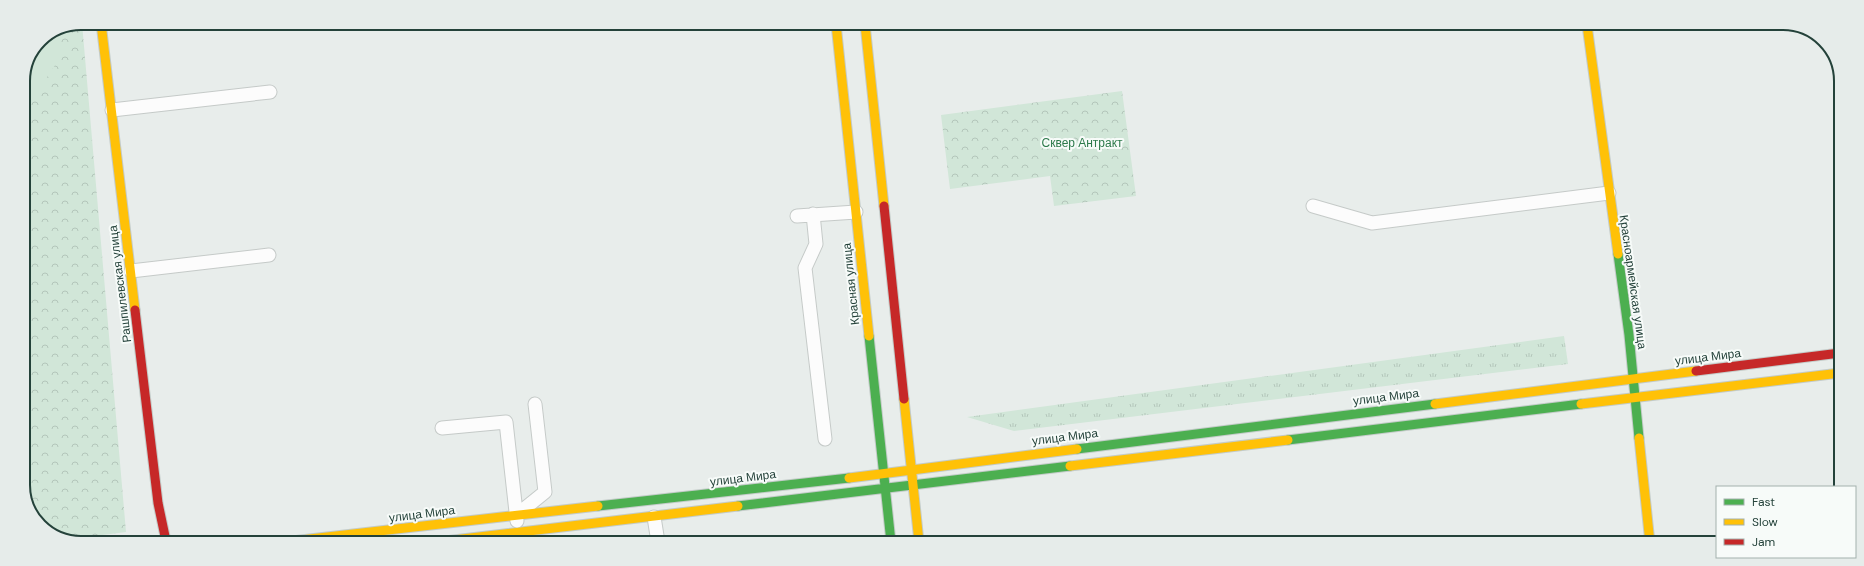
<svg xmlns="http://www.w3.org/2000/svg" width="1864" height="566" viewBox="0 0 1864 566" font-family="'DM Sans',sans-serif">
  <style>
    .grass { fill: url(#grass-tufts) }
    .park { fill: url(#park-crowns) }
    .garden { fill: #d1e6d8 }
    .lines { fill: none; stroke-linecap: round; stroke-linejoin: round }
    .lane-casing { stroke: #c5cac8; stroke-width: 15 }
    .fast-casing { stroke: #c3cbc8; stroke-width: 11 }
    .slow-casing { stroke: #c3cbc8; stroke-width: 11 }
    .jam-casing { stroke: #c3cbc8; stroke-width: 11 }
    .lane { stroke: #fcfcfc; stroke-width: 13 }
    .fast { stroke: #4caf50; stroke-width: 9 }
    .slow { stroke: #ffc107; stroke-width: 9 }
    .jam { stroke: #c62828; stroke-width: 9 }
    .labels { text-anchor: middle; stroke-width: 4; stroke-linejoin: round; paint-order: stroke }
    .park-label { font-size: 12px; fill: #2d7a4b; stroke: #f7fbf9 }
    .street-label { font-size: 12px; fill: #24423a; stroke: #f7fbf9 }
    .rim { fill: none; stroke: #24423a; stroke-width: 2 }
  </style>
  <defs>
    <pattern id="grass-tufts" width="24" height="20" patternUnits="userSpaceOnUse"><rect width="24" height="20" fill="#d1e6d8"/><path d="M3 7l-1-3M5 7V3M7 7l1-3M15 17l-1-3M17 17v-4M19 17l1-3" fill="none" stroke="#b3c6ba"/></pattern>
    <pattern id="park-crowns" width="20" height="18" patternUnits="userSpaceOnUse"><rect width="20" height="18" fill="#d1e6d8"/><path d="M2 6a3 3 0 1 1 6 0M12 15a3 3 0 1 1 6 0" fill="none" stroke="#b3c6ba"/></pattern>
  </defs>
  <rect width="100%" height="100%" fill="#e8edeb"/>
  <path class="grass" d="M 1564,336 L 1568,364 L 1014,431 L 967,417 Z"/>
  <path class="park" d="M 82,23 L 126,532 L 64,540 L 35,521 L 23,489 L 23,80 L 40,40 Z
    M 1122,91 L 1136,196 L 1054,206 L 1050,176 L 950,189 L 941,115 Z"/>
  <path class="garden" d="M 59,32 L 61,56 L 23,114 L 23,80 L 40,40 Z"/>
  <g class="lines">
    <defs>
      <path id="lane" d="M 112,110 L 270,92
        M 1313,206 L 1372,223 L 1609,193
        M 813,214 L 816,244 L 805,268 L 825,439
        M 797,216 L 856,212
        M 131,271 L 269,255
        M 442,428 L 506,422 L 517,521
        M 519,513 L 545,492 L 535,404
        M 654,517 L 658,542"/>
      <path id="fast" d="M 1618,254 L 1629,335 L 1639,438
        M 869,336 L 891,542
        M 1288,440 L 1581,404
        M 1077,449 L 1435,404
        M 598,506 L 849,478
        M 738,506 L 1070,466"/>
      <path id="slow" d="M 101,23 L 135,310
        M 836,24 L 869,336
        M 865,24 L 884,206
        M 1587,25 L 1618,254
        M 904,399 L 919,542
        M 1435,404 L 1696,371
        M 1581,404 L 1840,373
        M 1639,438 L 1650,543
        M 1070,466 L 1288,440
        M 849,478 L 1077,449
        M 292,541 L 598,506
        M 445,541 L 738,506"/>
      <path id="jam" d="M 884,206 L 904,399
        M 135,310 L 158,503 L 166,541
        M 1696,371 L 1840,353"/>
    </defs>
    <use href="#lane" class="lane-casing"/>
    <use href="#fast" class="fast-casing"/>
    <use href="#slow" class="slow-casing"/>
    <use href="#jam" class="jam-casing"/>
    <use href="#lane" class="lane"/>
    <use href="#fast" class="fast"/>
    <use href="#slow" class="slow"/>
    <use href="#jam" class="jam"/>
  </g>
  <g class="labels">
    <g class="park-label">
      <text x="1082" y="147">Сквер Антракт</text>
    </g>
    <g class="street-label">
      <text transform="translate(1633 282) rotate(82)" y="4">Красноармейская улица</text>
      <text transform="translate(120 284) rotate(-97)" y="4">Рашпилевская улица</text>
      <text transform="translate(851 284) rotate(-96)" y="4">Красная улица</text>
      <text transform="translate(1708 357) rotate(-7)" y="4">улица Мира</text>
      <text transform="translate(1386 397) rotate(-7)" y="4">улица Мира</text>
      <text transform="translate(1065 437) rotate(-7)" y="4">улица Мира</text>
      <text transform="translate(743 478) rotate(-7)" y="4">улица Мира</text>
      <text transform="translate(422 514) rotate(-7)" y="4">улица Мира</text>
    </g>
  </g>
  <path d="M0 0H1864V566H0ZM81 30H1783A51 51 0 0 1 1834 81V485A51 51 0 0 1 1783 536H81A51 51 0 0 1 30 485V81A51 51 0 0 1 81 30Z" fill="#e6ecea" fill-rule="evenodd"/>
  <path class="rim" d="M81 30H1783A51 51 0 0 1 1834 81V485A51 51 0 0 1 1783 536H81A51 51 0 0 1 30 485V81A51 51 0 0 1 81 30Z"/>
  <rect x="1716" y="486" width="140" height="72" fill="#f7fbf9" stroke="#a3b1ad"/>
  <rect x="1724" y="499" width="20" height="6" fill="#4caf50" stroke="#a3b1ad"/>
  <text x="1752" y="506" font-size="12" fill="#24423a">Fast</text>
  <rect x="1724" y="519" width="20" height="6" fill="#ffc107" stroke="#a3b1ad"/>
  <text x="1752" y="526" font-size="12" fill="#24423a">Slow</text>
  <rect x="1724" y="539" width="20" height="6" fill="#c62828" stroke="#a3b1ad"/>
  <text x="1752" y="546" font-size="12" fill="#24423a">Jam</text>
</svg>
